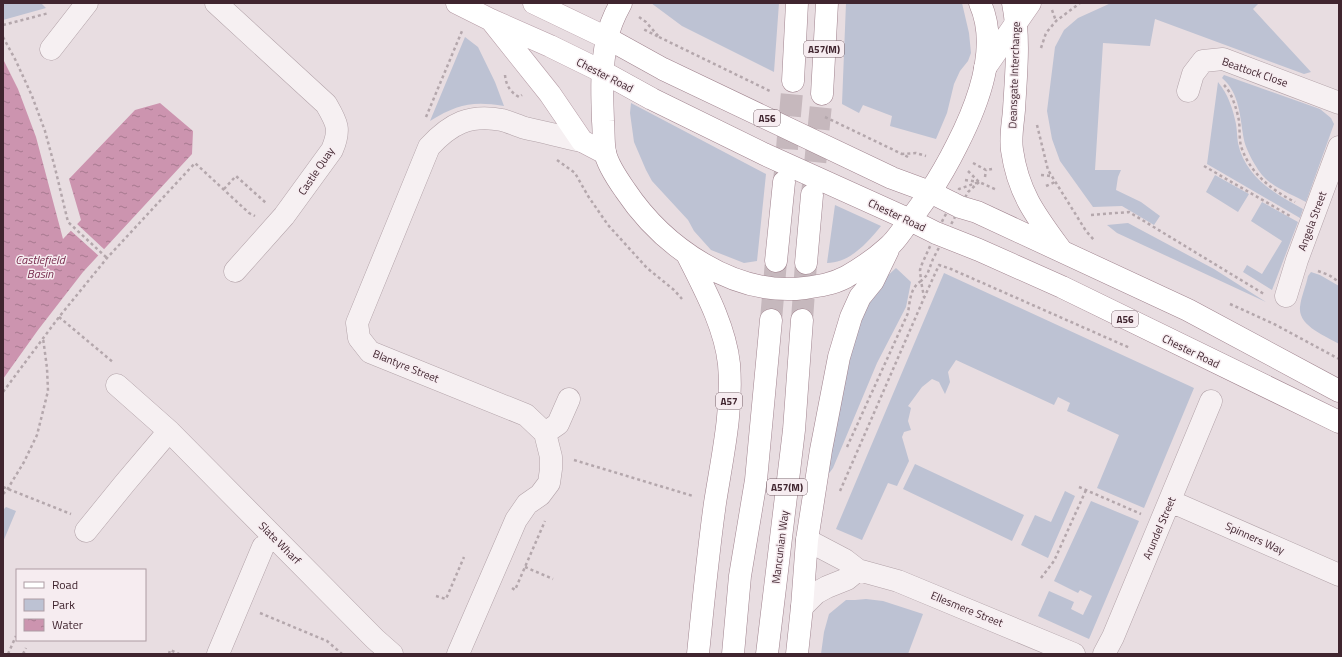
<svg xmlns="http://www.w3.org/2000/svg" width="1342" height="657" viewBox="0 0 1342 657" font-family="'Titillium Web',sans-serif">
  <style>
    .green { fill: #bdc2d3 }
    .water { fill: url(#water-ripples) }
    .pier { fill: #e8dde1 }
    .lines { fill: none; stroke-linecap: round; stroke-linejoin: round }
    .highway-tunnel { stroke: #c6b8bd; stroke-width: 22; stroke-dasharray: 22 11; stroke-linecap: butt }
    .minor-casing { stroke: #b2a2a8; stroke-width: 23 }
    .major-casing { stroke: #b59ba5; stroke-width: 23 }
    .highway-casing { stroke: #a0838e; stroke-width: 23 }
    .path { stroke: #b4a7ac; stroke-width: 2.5; stroke-dasharray: 3 3; stroke-linecap: butt }
    .minor { stroke: #f6f0f2; stroke-width: 22 }
    .major { stroke: #fff; stroke-width: 22 }
    .highway { stroke: #fff; stroke-width: 22 }
    .labels { text-anchor: middle; stroke-width: 3; stroke-linejoin: round; paint-order: stroke }
    .shield { fill: #f6ecf0; stroke: #776169; stroke-width: 1 }
    .shield-label { font-size: 10px; font-weight: bold; fill: #40252f }
    .street-label { font-size: 11px; fill: #40252f; stroke: #f6ecf0 }
    .water-label { font-size: 12px; font-style: italic; fill: #772b4d; stroke: #f6ecf0 }
  </style>
  <defs>
    <pattern id="water-ripples" width="26" height="14" patternUnits="userSpaceOnUse"><rect width="26" height="14" fill="#cc94af"/><path d="M2 4q2-2 4 0t4 0M15 11q2-2 4 0t4 0" fill="none" stroke="#a7798f"/></pattern>
  </defs>
  <rect width="100%" height="100%" fill="#e8dde1"/>
  <path class="green" d="M 3,3 L 41,3 L 46,8 L 3,20 Z
    M 651,3 L 779,3 L 774,72 L 682,26 Z
    M 846,3 L 962,3 L 969,33 L 971,53 L 968,61 L 960,71 L 954,84 L 947,113 L 936,139 L 890,126 L 892,116 L 863,105 L 859,113 L 842,104 Z
    M 1111,3 L 1259,3 L 1253,9 L 1311,72 L 1304,74 L 1155,19 L 1150,46 L 1103,43 L 1095,170 L 1121,170 L 1118,177 L 1116,190 L 1141,202 L 1160,216 L 1154,225 L 1122,206 L 1093,207 L 1060,161 L 1052,139 L 1047,111 L 1055,47 L 1064,30 L 1078,18 Z
    M 465,37 L 478,47 L 495,82 L 504,106 C 472,101 458,104 430,121 Z
    M 1224,75 L 1320,109 L 1331,118 L 1334,124 L 1306,202 C 1294,196 1273,187 1264,177 C 1257,170 1246,150 1244,140 C 1240,118 1240,93 1222,78 Z
    M 1218,82 C 1228,94 1233,109 1236,124 C 1237,130 1237,137 1238,143 C 1245,177 1275,194 1303,209 L 1300,218 L 1207,164 Z
    M 631,103 L 766,174 L 757,261 L 744,263 L 711,250 L 694,231 L 688,220 L 652,181 L 646,170 L 634,142 L 630,113 Z
    M 1215,175 L 1249,194 L 1238,212 L 1206,192 Z
    M 1262,202 L 1298,222 L 1272,290 L 1243,272 L 1247,265 L 1262,274 L 1282,241 L 1251,221 Z
    M 835,205 L 881,226 C 868,242 850,263 827,263 Z
    M 1128,223 L 1214,269 L 1266,302 L 1117,233 L 1107,225 Z
    M 896,268 L 911,282 L 906,307 L 877,363 L 833,468 L 822,483 C 827,456 832,429 838,402 C 848,353 856,302 896,268 Z
    M 1311,272 L 1320,275 L 1339,286 L 1339,344 C 1326,336 1298,326 1300,307 C 1301,297 1306,286 1308,276 Z
    M 944,273 L 1194,388 L 1144,508 L 1097,488 L 1119,435 L 1067,411 L 1070,403 L 1058,397 L 1054,405 L 956,360 L 948,372 L 950,382 L 945,394 L 939,382 L 932,379 L 922,387 L 908,406 L 911,408 L 908,421 L 911,430 L 904,432 L 902,437 L 909,461 L 897,486 L 888,483 L 862,540 L 836,529 Z
    M 915,464 L 1024,515 L 1012,541 L 903,489 Z
    M 1065,491 L 1075,496 L 1048,558 L 1021,545 L 1035,515 L 1051,522 Z
    M 1091,501 L 1139,521 L 1089,639 L 1038,616 L 1049,591 L 1074,602 L 1071,609 L 1083,615 L 1092,596 L 1080,590 L 1078,593 L 1054,581 Z
    M 6,507 L 16,511 L 3,542 L 3,510 Z
    M 866,599 L 883,601 L 923,614 L 908,654 L 821,654 L 824,632 L 829,614 L 846,600 L 855,600 Z"/>
  <path class="water" d="M 3,59 L 18,89 L 36,137 L 63,239 L 81,220 L 69,179 L 135,110 L 160,103 L 193,131 L 192,154 L 83,272 L 38,330 L 3,379 Z"/>
  <path class="pier" d="M 76,223 L 106,251 L 100,257 L 70,230 Z"/>
  <g class="lines">
    <path class="highway-tunnel" d="M 784,182 L 793,81
      M 812,195 L 822,94
      M 771,320 L 776,261
      M 802,320 L 806,263"/>
    <defs>
      <path id="minor" d="M 216,3 L 326,104 C 337,123 341,129 332,150 L 284,216 L 235,271
        M 51,49 L 87,3
        M 1188,91 L 1193,74 L 1203,61 L 1223,59 L 1339,103
        M 1286,296 L 1297,260 L 1339,147
        M 117,385 L 169,431 L 375,639 L 392,654
        M 545,433 L 558,424 L 569,399
        M 1170,501 L 1339,575
        M 86,531 L 125,483 L 169,431
        M 807,540 L 845,560 L 858,570 L 898,581 L 1074,654
        M 802,607 L 816,593 L 827,587 L 847,579 L 858,570
        M 218,654 L 263,547
        M 458,654 L 516,520 L 527,504 L 540,495 L 549,483 L 551,469 L 551,457 L 545,433 L 526,415 L 370,352 L 359,338 L 357,323 L 429,147 C 451,123 470,114 502,120 C 510,122 518,126 525,128 C 544,132 563,137 582,141
        M 1104,654 L 1113,637 L 1211,401"/>
      <path id="major" d="M 457,3 L 491,20 L 550,46 L 603,72
        M 534,3 L 607,38
        M 491,20 L 550,94 L 582,141 L 605,153
        M 985,68 L 1030,3"/>
      <path id="highway" d="M 621,3 C 615,14 609,27 607,39 C 601,66 602,94 603,121 C 604,131 603,143 605,152 C 607,164 618,180 625,190 C 663,247 734,297 805,288 C 819,286 833,284 846,277 C 860,269 875,259 887,248 C 895,242 901,232 907,224 C 915,213 923,203 930,192 C 940,177 949,161 957,145 C 978,104 1000,48 980,3
        M 1013,3 C 1020,38 1016,74 1014,110 C 1013,123 1010,137 1012,150 C 1018,193 1036,216 1061,250
        M 607,38 L 663,69 L 892,178 L 930,192 L 960,207 L 977,212 L 1188,310 L 1339,391
        M 603,72 L 652,99 L 764,154 L 910,220 L 936,233 L 979,250 L 1062,287 L 1339,422
        M 793,81 L 797,3
        M 822,94 L 827,3
        M 687,254 C 704,288 725,326 729,364 C 733,410 722,458 715,503 C 708,553 703,604 698,654
        M 776,261 L 784,182
        M 806,263 L 812,195
        M 733,654 L 740,576 L 756,480 L 771,320
        M 767,654 L 794,430 L 802,320
        M 797,654 L 802,607 L 807,540 L 821,450 L 839,357 L 851,317 L 860,297 L 873,281 L 888,250"/>
    </defs>
    <use href="#minor" class="minor-casing"/>
    <use href="#major" class="major-casing"/>
    <use href="#highway" class="highway-casing"/>
    <path class="path" d="M 1052,10 L 1056,21
      M 639,17 L 646,22 L 659,37 L 643,29
      M 3,25 L 49,13
      M 3,37 L 16,61 L 32,96 L 45,131 L 55,168 L 68,222 L 107,258
      M 659,37 L 772,92
      M 1041,48 L 1046,33 L 1056,21 L 1080,3
      M 505,75 C 506,85 510,92 519,97 L 522,95
      M 1224,85 C 1232,93 1237,110 1239,121 C 1240,129 1239,138 1241,146 C 1249,172 1271,190 1295,202
      M 426,117 L 462,31
      M 825,117 L 902,154
      M 1037,125 L 1048,170 L 1086,231 L 1094,240
      M 908,157 L 902,154 L 916,153 L 926,156
      M 557,160 L 575,173 L 588,196 L 608,225 L 647,268 L 674,290 L 682,299
      M 973,163 L 986,170 L 992,169
      M 1204,166 L 1290,216
      M 968,171 L 979,182 L 997,190
      M 1041,175 L 1051,176
      M 985,177 L 986,170
      M 965,180 L 979,182
      M 979,182 L 968,192 L 933,259 L 927,275 L 921,281 L 920,270 L 922,264 L 936,233 L 959,189 Z
      M 1046,186 L 1055,182
      M 224,189 L 236,176 L 266,203
      M 1091,215 L 1129,212 L 1264,294
      M 1318,271 L 1329,275 L 1339,282
      M 1230,304 L 1276,325 L 1339,359
      M 59,317 L 114,363
      M 3,392 L 59,317 L 107,258 L 195,163 L 249,213 L 255,216
      M 847,447 L 908,313 C 910,301 910,288 921,281 L 924,297
      M 574,460 L 693,496
      M 3,487 L 71,514
      M 1079,487 L 1141,514
      M 840,491 L 924,298 L 939,265 L 951,269 L 1130,348
      M 3,494 L 7,490 L 24,462 L 37,435 L 48,391 L 47,368 L 43,338
      M 525,567 L 553,579
      M 1041,578 L 1054,561 L 1086,490
      M 512,588 L 515,590 L 545,521
      M 436,596 L 446,599 L 464,557
      M 260,613 L 327,641 L 342,654
      M 8,654 L 16,636
      M 23,654 L 26,648
      M 169,654 L 170,650 L 179,654"/>
    <use href="#minor" class="minor"/>
    <use href="#major" class="major"/>
    <use href="#highway" class="highway"/>
  </g>
  <g class="labels">
    <g class="shield">
      <rect x="804" y="41" width="40" height="16" rx="3"/>
      <rect x="754" y="110" width="26" height="16" rx="3"/>
      <rect x="1112" y="311" width="26" height="16" rx="3"/>
      <rect x="716" y="393" width="26" height="16" rx="3"/>
      <rect x="767" y="479" width="40" height="16" rx="3"/>
    </g>
    <g class="shield-label">
      <text x="824" y="53">A57(M)</text>
      <text x="767" y="122">A56</text>
      <text x="1125" y="323">A56</text>
      <text x="729" y="405">A57</text>
      <text x="787" y="491">A57(M)</text>
    </g>
    <g class="street-label">
      <text transform="translate(1255 72) rotate(19)" y="4">Beattock Close</text>
      <text transform="translate(605 75) rotate(27)" y="4">Chester Road</text>
      <text transform="translate(1014 75) rotate(-88)" y="4">Deansgate Interchange</text>
      <text transform="translate(316 171) rotate(-56)" y="4">Castle Quay</text>
      <text transform="translate(897 215) rotate(25)" y="4">Chester Road</text>
      <text transform="translate(1312 221) rotate(-70)" y="4">Angela Street</text>
      <text transform="translate(1191 351) rotate(26)" y="4">Chester Road</text>
      <text transform="translate(406 366) rotate(22)" y="4">Blantyre Street</text>
      <text transform="translate(1159 528) rotate(-67)" y="4">Arundel Street</text>
      <text transform="translate(1255 538) rotate(24)" y="4">Spinners Way</text>
      <text transform="translate(280 543) rotate(45)" y="4">Slate Wharf</text>
      <text transform="translate(780 547) rotate(-83)" y="4">Mancunian Way</text>
      <text transform="translate(967 609) rotate(22)" y="4">Ellesmere Street</text>
    </g>
    <g class="water-label">
      <text x="40" y="264">Castlefield<tspan x="40" dy="14">Basin</tspan></text>
    </g>
  </g>
  <rect width="1342" height="657" fill="none" stroke="#40252f" stroke-width="8"/>
  <rect x="16" y="569" width="130" height="72" fill="#f6ecf0" stroke="#ad9ca3"/>
  <rect x="24" y="582" width="20" height="6" fill="#ffffff" stroke="#ad9ca3"/>
  <text x="52" y="589" font-size="12" fill="#40252f">Road</text>
  <rect x="24" y="599" width="20" height="12" fill="#bdc2d3" stroke="#ad9ca3"/>
  <text x="52" y="609" font-size="12" fill="#40252f">Park</text>
  <rect x="24" y="619" width="20" height="12" fill="url(#water-ripples)" stroke="#ad9ca3"/>
  <text x="52" y="629" font-size="12" fill="#40252f">Water</text>
</svg>
